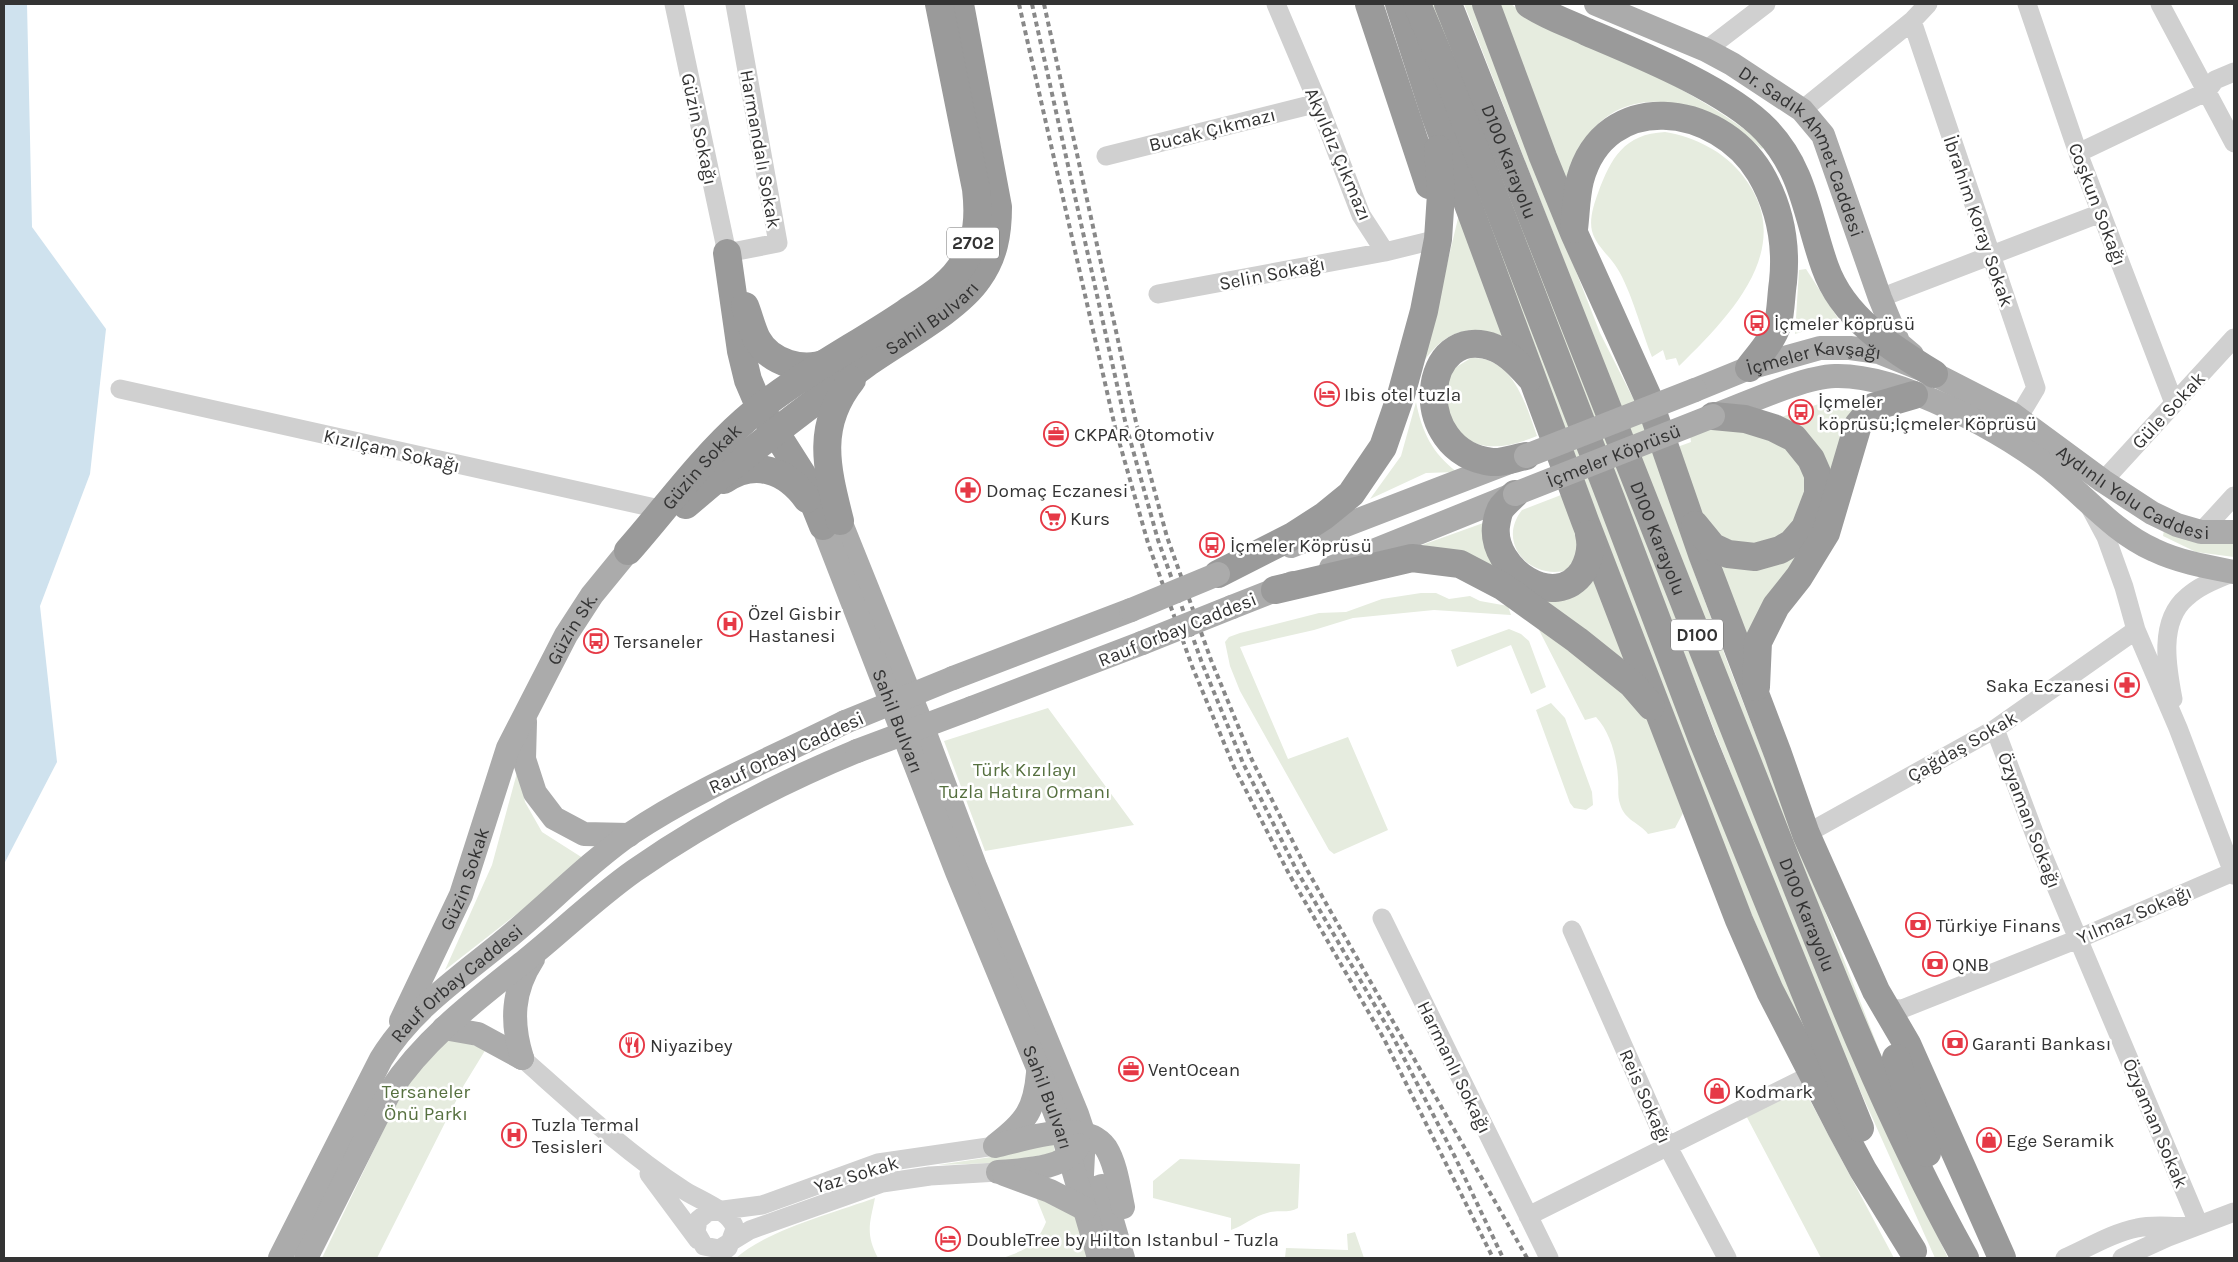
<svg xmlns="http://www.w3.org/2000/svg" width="2238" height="1262" viewBox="0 0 2238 1262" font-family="Karla,sans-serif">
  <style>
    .green { fill: #e6ecdf }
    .water { fill: #cfe2ee }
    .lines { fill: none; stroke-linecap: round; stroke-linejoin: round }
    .minor { stroke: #d0d0d0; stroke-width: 19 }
    .major { stroke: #ababab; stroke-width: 24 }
    .highway { stroke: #9a9a9a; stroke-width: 28 }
    .rail { stroke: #888; stroke-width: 4; stroke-dasharray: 5 4; stroke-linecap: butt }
    .major-bridge { stroke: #ababab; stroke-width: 24 }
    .labels { text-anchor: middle; stroke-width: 5; stroke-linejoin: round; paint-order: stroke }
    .shield { fill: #fff; stroke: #707070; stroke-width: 1 }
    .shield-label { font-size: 18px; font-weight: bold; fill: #333 }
    .street-label { font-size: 19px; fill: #333; stroke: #fff }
    .poi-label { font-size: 19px; fill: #333; stroke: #fff; text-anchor: start }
    .park-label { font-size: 19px; fill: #56703f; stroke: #fff }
  </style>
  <rect width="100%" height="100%" fill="#fff"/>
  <path class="green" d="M 1430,4 L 1443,4 L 1900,1157 L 1948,1258 L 1935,1258 L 1846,1059 L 1781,901 Z
    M 1464,4 L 1472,4 L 1600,333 L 1644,420 L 1690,561 L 1730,669 L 1887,1070 L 1808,888 Z
    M 1493,4 L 1511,4 L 1520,11 C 1605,51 1691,86 1766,145 L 1762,149 C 1708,103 1625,72 1580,147 C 1572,159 1568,173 1564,186 Z
    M 1456,131 L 1810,1042 L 1785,991 L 1738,883 L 1476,210 Z
    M 1665,132 C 1695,137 1725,152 1743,176 C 1799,247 1729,317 1679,366 L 1676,358 L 1666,360 L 1663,350 L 1652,357 C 1642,332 1631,290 1617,268 C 1609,255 1596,246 1592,231 C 1589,219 1594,204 1598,193 C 1611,158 1624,134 1665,132 Z
    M 1459,214 L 1508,338 C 1471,323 1447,329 1424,361 Z
    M 1806,269 L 1839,320 L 1795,334 L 1799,270 Z
    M 1471,358 C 1513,356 1526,405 1537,436 C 1506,449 1466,456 1451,417 C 1449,412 1444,404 1444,399 C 1444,390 1450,378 1453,369 Z
    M 1881,396 L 1825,516 L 1776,419 L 1827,401 Z
    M 1416,402 C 1422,432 1432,453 1457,472 L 1426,473 L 1370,499 L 1401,456 Z
    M 1745,423 L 1788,442 L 1806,466 L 1807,510 L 1779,539 L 1750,547 L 1722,538 L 1701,520 L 1676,456 L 1680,446 L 1691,442 L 1690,435 L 1716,427 Z
    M 1561,495 L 1573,523 L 1579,551 L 1568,570 C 1530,581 1496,543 1522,510 Z
    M 1486,522 L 1499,571 L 1466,553 L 1422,545 Z
    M 1817,530 L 1747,662 L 1716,556 Z
    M 2164,530 L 2234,541 L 2234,557 L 2196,552 L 2163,536 Z
    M 1599,573 L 1639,675 L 1531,594 Z
    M 1421,593 L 1436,593 L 1449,599 L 1470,596 L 1480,601 L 1508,606 L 1511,615 L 1434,610 L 1353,618 L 1314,630 L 1240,647 L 1288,759 L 1348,737 L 1388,830 L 1334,854 L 1329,850 L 1240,691 L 1230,666 L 1225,642 L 1229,637 L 1240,633 L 1319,613 L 1346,612 L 1382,599 Z
    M 1509,629 L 1521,634 L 1529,641 L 1546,687 L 1531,694 L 1511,645 L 1457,667 L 1451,650 Z
    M 1539,630 L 1551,633 L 1644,710 L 1683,813 L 1675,828 L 1648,834 C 1639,822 1625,821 1620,804 C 1617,795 1619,787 1618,778 C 1617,757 1610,732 1596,717 L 1585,720 Z
    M 1551,703 L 1565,718 L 1592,792 L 1593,805 L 1586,810 L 1574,808 L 1570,803 L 1536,710 Z
    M 1048,708 L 1134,825 L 985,851 L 944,741 Z
    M 518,769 L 525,802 L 542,832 L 586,860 L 445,970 L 492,865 Z
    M 450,1038 L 486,1049 L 464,1085 L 377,1258 L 322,1258 L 405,1085 Z
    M 1797,1076 L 1894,1258 L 1821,1258 L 1741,1106 Z
    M 1053,1142 L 1055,1153 L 996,1163 L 938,1165 L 991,1157 Z
    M 1180,1159 L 1300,1164 L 1298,1208 C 1288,1214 1278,1209 1267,1213 C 1254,1216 1245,1225 1231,1230 L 1231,1218 L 1153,1198 L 1153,1181 Z
    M 1035,1195 L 1074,1213 L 1089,1258 L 1003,1258 C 1027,1249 1036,1246 1046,1222 Z
    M 875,1198 C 870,1223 865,1233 878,1258 L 736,1258 C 765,1231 836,1212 875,1198 Z
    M 1355,1232 L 1364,1258 L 1285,1258 L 1286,1248 L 1348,1250 L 1347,1234 Z"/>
  <path class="water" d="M 4,4 L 27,4 L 32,227 L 106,329 L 90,474 L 40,606 L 57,762 L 4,864 Z"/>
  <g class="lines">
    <path class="minor" d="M 674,4 L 727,253 L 778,243 L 735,4
      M 1276,4 L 1318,103 L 1361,215 L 1385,252 L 1438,239
      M 2027,4 L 2078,153 L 2174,403
      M 2160,4 L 2234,143
      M 1912,21 L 2036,388 L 2018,418
      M 1706,50 L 1766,4
      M 1802,110 L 1912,21 L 1928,4
      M 2078,153 L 2206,92 L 2215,80 L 2234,72
      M 1106,156 L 1318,103
      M 1158,294 L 1385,252
      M 1880,298 L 2101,213
      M 120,389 L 664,510
      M 2103,481 L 2234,338
      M 2091,509 L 2106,537 L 2124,587 L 2136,630 L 2178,728 L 2234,875
      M 2201,532 L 2234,496
      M 2173,699 C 2167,668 2158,621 2187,597 C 2200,585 2218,579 2234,572
      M 1995,729 L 2041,851 L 2199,1225
      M 1806,834 L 1995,729 L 2136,630
      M 1382,918 L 1549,1258
      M 1572,930 L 1667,1145 L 1727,1258
      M 1881,1001 L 1885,1008 L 1902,1009 L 2078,939 L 2233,872
      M 522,1058 C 574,1104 624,1151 682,1189 C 696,1199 732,1211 735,1229 L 728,1248
      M 995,1146 L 878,1163 L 762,1205 L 708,1212 L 698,1220 L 696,1232 L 704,1246 L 719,1249 L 750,1230 L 882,1183 L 930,1176 L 998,1172
      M 649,1174 L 698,1240
      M 1528,1216 L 1813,1074
      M 2065,1258 C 2088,1248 2112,1233 2137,1228 C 2158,1223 2178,1229 2199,1225
      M 2122,1258 L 2168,1237 L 2234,1212"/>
    <g class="major">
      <path id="s1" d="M 1596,4 L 1706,50 L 1732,64 L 1802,110 L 1823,135 L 1880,298 L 1899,344 L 1912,355"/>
      <path id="s2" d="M 1695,390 L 1749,368 L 1820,348 L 1850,348 L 1879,352 L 1934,374 L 2012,414 L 2103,481 L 2152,513 L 2177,525 L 2201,532 L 2234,532"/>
      <path d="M 1713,416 C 1746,404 1802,377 1835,376 C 1899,374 2008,433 2057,474 C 2088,500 2116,533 2154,550 C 2179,562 2208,567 2234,572"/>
      <path d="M 840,521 L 920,720 L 975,866 L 1077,1114 L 1084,1135 L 1081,1194 L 1102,1186 L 1123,1258"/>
      <path id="s3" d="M 823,526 L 957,872 L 1038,1068 L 1062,1131 L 1099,1258"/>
      <path d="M 1291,546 L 1512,461"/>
      <path d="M 1331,568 L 1515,494"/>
      <path d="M 1232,607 L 1293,583"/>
      <path d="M 953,678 L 1131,610"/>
      <path d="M 972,708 L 1142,643"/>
      <path d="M 525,722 L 524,759 L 535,793 L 554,818 L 584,834 L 629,835"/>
      <path id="s4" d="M 401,1021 L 461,895 L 508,748 L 566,635 L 592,595 L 628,551"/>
      <path d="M 444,1028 L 478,1034 L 522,1058"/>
      <path d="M 522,1058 C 511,1022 512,991 533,959"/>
      <path d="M 997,1144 C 1026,1122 1035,1109 1038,1073"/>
      <path d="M 995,1146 C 1023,1140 1085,1117 1106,1148 C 1116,1164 1119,1189 1123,1207"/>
      <path d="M 998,1172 C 1023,1170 1065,1170 1079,1145"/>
      <path d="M 1004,1174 L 1050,1191 L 1085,1209"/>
      <path id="s5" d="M 280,1258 L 381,1059 C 410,1011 457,979 500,944 C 544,909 584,866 630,834 C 697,789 773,758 845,722"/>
      <path d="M 306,1258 L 390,1091 C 425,1038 476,1000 526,960 C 562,931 596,898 634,871 C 703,823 779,783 857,751"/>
    </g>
    <g class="highway">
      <path d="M 1369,4 L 1429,185"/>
      <path d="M 1399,4 L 1435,115 L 1585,521 L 1739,920 L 1770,991 L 1841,1129 L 1863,1170 L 1913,1251"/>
      <path d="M 1417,4 L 1452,87 L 1611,499 L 1702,739 L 1860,1128"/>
      <path id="s6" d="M 1448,4 C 1545,252 1643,499 1741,746 C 1810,919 1874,1095 1965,1258"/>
      <path d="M 1486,4 L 1543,157 L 1574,233 L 1647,395 L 1702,554 L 1778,754 L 1806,834 L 1876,991 L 1907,1044 L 2002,1258"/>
      <path d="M 1529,4 C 1547,16 1568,23 1587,32 C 1639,54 1728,90 1766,130 C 1805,171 1807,217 1825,267 C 1843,318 1890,347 1934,374"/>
      <path d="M 1574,229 C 1576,213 1576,196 1580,180 C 1605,88 1718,103 1760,173 C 1780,207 1787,243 1783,282 C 1781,295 1781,311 1778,323 C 1773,340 1759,355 1749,368"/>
      <path d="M 727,253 L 741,351 L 748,380 L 760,408 L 802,474 L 823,526"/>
      <path d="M 745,306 C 749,316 752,329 757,339 C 770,363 804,373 828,362"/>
      <path d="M 1526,456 C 1515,458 1502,463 1492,462 C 1407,452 1421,319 1495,348 C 1509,354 1520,366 1530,377"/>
      <path d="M 724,480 C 755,459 786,470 807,499"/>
      <path d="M 1515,494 C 1511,498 1505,503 1502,507 C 1498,512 1497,520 1496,526 C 1491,569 1555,613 1583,571 C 1589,560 1592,546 1589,534"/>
      <path id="s7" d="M 686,505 C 744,455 804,409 866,364 C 898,341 957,310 978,279 C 994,257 998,234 998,207 L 960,4"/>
      <path d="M 840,521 C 827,469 815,426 852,380"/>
      <path d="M 1695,525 L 1713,547 L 1728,554 L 1755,557 L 1780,550 L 1792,543 L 1805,528 L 1818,494 L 1818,475 L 1811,459 L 1794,438 L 1774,428 L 1745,419 L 1713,416"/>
      <path id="s8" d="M 628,551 C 666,508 701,459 744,421 C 790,380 853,348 905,313 C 926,299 951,285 964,262 C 978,239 979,215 976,189 L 939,4"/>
      <path d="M 1218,574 L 1293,536 L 1324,516 L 1351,494 L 1383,447 L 1401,395 L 1424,311 L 1438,239 L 1441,194 L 1438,149"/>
      <path d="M 1275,590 L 1412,558 L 1460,564 L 1502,586 L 1577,640 L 1632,684 L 1651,706"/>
      <path d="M 1756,687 L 1758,642 L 1776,606 L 1799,577 L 1826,533 L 1858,425 L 1873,407 L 1914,395"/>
      <path d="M 1896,1058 L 1927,1153"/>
    </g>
    <path class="rail" d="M 1019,4 L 1115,427 L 1148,543 L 1192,666 L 1234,767 L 1289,874 L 1384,1039 L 1493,1258
      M 1032,4 L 1126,425 L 1158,540 L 1202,663 L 1243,763 L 1297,871 L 1392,1035 L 1455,1157 L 1503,1258
      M 1044,4 L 1136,422 L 1167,537 L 1211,660 L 1252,760 L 1306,868 L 1527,1258"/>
    <g class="major-bridge">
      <path d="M 1526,456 L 1695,390"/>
      <path id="s9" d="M 1515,494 L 1713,416"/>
      <path d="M 1131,610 L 1218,574"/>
      <path d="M 1142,643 L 1232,607"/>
      <path d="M 845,722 L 953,678"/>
      <path d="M 857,751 L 972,708"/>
    </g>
  </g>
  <defs>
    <symbol id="bus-ring" viewBox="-11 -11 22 22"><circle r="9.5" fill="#fff" stroke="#e63946" stroke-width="1.5"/><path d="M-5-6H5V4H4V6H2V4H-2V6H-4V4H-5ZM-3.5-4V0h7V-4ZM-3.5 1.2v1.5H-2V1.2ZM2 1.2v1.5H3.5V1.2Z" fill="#e63946"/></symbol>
    <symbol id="hotel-ring" viewBox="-11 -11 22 22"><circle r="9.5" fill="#fff" stroke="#e63946" stroke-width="1.5"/><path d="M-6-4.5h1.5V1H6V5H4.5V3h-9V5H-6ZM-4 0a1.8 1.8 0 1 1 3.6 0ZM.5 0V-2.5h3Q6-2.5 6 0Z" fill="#e63946"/></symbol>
    <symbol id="office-ring" viewBox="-11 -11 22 22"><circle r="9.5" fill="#fff" stroke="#e63946" stroke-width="1.5"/><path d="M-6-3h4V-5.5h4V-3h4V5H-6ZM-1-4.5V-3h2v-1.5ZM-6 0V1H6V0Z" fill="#e63946"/></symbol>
    <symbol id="pharmacy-ring" viewBox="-11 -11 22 22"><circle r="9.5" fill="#fff" stroke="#e63946" stroke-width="1.5"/><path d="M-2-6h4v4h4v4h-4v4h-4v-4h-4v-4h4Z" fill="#e63946"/></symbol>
    <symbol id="supermarket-ring" viewBox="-11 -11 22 22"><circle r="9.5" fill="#fff" stroke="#e63946" stroke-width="1.5"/><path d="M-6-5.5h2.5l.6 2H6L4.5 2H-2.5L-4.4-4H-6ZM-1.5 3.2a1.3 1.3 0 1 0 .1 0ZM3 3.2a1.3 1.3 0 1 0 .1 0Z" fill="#e63946"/></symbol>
    <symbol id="hospital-ring" viewBox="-11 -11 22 22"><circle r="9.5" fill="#fff" stroke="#e63946" stroke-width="1.5"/><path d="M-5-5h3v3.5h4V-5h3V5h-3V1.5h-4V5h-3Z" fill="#e63946"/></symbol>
    <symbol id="bank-ring" viewBox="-11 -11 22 22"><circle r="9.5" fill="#fff" stroke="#e63946" stroke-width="1.5"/><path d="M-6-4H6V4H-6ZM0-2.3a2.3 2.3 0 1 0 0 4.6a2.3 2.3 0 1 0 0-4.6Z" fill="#e63946"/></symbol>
    <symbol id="restaurant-ring" viewBox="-11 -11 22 22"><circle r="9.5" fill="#fff" stroke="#e63946" stroke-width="1.5"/><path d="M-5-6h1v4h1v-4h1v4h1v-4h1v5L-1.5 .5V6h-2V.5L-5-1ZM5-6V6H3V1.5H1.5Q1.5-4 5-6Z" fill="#e63946"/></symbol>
    <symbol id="shop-ring" viewBox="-11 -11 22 22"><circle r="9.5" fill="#fff" stroke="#e63946" stroke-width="1.5"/><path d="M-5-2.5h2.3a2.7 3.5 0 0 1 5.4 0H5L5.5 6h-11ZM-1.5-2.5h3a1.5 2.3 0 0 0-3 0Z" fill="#e63946"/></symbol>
  </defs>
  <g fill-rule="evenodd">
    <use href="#bus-ring" x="1743" y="309" width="28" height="28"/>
    <use href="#hotel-ring" x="1313" y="380" width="28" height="28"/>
    <use href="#bus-ring" x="1787" y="398" width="28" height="28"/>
    <use href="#office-ring" x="1042" y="420" width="28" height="28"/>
    <use href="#pharmacy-ring" x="954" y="476" width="28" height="28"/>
    <use href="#supermarket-ring" x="1039" y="504" width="28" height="28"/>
    <use href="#bus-ring" x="1198" y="531" width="28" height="28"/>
    <use href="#hospital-ring" x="716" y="610" width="28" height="28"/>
    <use href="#bus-ring" x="582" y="627" width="28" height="28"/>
    <use href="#pharmacy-ring" x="2113" y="671" width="28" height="28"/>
    <use href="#bank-ring" x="1904" y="911" width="28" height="28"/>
    <use href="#bank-ring" x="1921" y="950" width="28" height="28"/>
    <use href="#bank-ring" x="1941" y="1029" width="28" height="28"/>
    <use href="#restaurant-ring" x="618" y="1031" width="28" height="28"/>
    <use href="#office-ring" x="1117" y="1055" width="28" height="28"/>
    <use href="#shop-ring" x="1703" y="1077" width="28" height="28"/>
    <use href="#hospital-ring" x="500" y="1121" width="28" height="28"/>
    <use href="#shop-ring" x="1975" y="1126" width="28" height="28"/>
    <use href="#hotel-ring" x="934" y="1225" width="28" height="28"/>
  </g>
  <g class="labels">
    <g class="shield">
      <rect x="947" y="227.5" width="52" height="31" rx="4"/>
      <rect x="1671" y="619.5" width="52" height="31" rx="4"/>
    </g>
    <g class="shield-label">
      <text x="973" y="249">2702</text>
      <text x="1697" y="641">D100</text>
    </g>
    <g class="street-label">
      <text transform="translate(700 129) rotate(78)" y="7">Güzin Sokağı</text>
      <text transform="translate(1212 129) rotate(-14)" y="7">Bucak Çıkmazı</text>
      <text transform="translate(761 149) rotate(80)" y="7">Harmandalı Sokak</text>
      <text transform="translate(1339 154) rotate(67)" y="7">Akyıldız Çıkmazı</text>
      <text dy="7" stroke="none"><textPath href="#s1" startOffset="266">Dr. Sadık Ahmet Caddesi</textPath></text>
      <text dy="7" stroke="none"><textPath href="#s6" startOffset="169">D100 Karayolu</textPath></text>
      <text transform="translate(2098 204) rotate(69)" y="7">Coşkun Sokağı</text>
      <text transform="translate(1979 221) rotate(71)" y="7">İbrahim Koray Sokak</text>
      <text transform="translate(1272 273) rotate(-11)" y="7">Selin Sokağı</text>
      <text dy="7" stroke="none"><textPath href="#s7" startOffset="309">Sahil Bulvarı</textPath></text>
      <text dy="7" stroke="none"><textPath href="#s2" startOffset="125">İçmeler Kavşağı</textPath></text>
      <text transform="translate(2168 410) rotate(-47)" y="7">Güle Sokak</text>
      <text transform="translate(392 450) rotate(13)" y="7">Kızılçam Sokağı</text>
      <text dy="7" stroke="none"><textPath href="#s9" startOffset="106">İçmeler Köprüsü</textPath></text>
      <text dy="7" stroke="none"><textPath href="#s8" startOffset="112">Güzin Sokak</textPath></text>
      <text dy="7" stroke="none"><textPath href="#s2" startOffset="484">Aydınlı Yolu Caddesi</textPath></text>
      <text dy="7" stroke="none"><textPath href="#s6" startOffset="574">D100 Karayolu</textPath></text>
      <text transform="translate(1177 629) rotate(-22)" y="7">Rauf Orbay Caddesi</text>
      <text dy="7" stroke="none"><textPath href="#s4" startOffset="429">Güzin Sk.</textPath></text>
      <text dy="7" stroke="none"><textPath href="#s3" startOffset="209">Sahil Bulvarı</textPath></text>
      <text transform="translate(1962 746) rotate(-30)" y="7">Çağdaş Sokak</text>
      <text transform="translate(786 752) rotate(-25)" y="7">Rauf Orbay Caddesi</text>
      <text transform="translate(2030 820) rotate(69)" y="7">Özyaman Sokağı</text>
      <text dy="7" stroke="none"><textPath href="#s4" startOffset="156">Güzin Sokak</textPath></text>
      <text dy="7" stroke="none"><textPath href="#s6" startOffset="979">D100 Karayolu</textPath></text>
      <text transform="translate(2134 914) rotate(-23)" y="7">Yılmaz Sokağı</text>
      <text dy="7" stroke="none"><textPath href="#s5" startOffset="331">Rauf Orbay Caddesi</textPath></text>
      <text transform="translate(1455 1067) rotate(64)" y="7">Harmanlı Sokağı</text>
      <text transform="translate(1646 1096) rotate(66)" y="7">Reis Sokağı</text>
      <text dy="7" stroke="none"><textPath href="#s3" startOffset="614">Sahil Bulvarı</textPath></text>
      <text transform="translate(2156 1123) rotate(67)" y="7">Özyaman Sokak</text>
      <text transform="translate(856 1174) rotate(-17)" y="7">Yaz Sokak</text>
    </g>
    <g class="poi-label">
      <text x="1774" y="330">İçmeler köprüsü</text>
      <text x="1344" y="401">Ibis otel tuzla</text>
      <text x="1818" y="408">İçmeler<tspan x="1818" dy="22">köprüsü;İçmeler Köprüsü</tspan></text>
      <text x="1074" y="441">CKPAR Otomotiv</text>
      <text x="986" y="497">Domaç Eczanesi</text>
      <text x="1070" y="525">Kurs</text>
      <text x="1230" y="552">İçmeler Köprüsü</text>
      <text x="748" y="620">Özel Gisbir<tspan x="748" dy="22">Hastanesi</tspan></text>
      <text x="614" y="648">Tersaneler</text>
      <text x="2110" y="692" text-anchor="end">Saka Eczanesi</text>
      <text x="1936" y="932">Türkiye Finans</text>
      <text x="1952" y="971">QNB</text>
      <text x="1972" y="1050">Garanti Bankası</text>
      <text x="650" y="1052">Niyazibey</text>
      <text x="1148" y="1076">VentOcean</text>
      <text x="1734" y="1098">Kodmark</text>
      <text x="532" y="1131">Tuzla Termal<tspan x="532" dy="22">Tesisleri</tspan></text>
      <text x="2006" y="1147">Ege Seramik</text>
      <text x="966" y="1246">DoubleTree by Hilton Istanbul - Tuzla</text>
    </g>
    <g class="park-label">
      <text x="1025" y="776">Türk Kızılayı<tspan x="1025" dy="22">Tuzla Hatıra Ormanı</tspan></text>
      <text x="426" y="1098">Tersaneler<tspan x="426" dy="22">Önü Parkı</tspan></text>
    </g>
  </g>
  <rect width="2238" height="1262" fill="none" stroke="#333333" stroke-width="10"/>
</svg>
